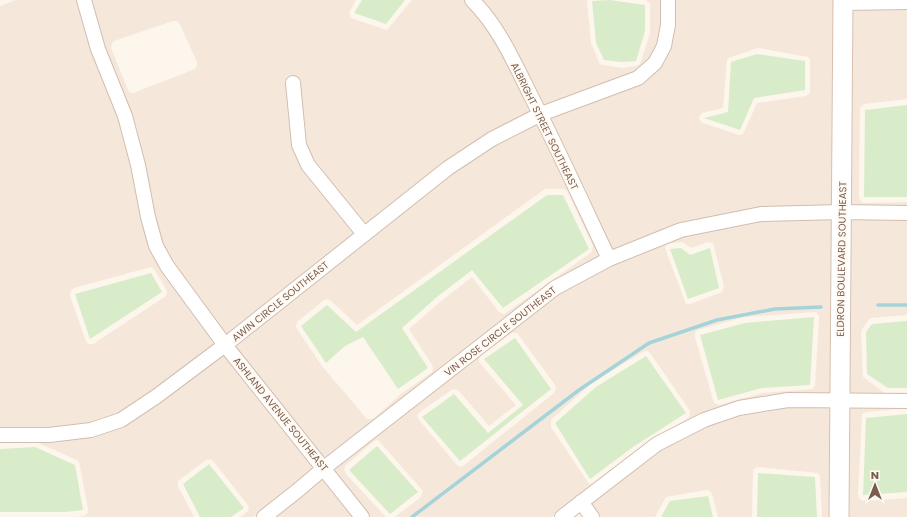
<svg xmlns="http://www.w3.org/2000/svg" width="907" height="517" viewBox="0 0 907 517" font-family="Poppins,sans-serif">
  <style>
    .residential { fill: #f5e8da; fill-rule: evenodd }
    .green { fill: #d8ecc9 }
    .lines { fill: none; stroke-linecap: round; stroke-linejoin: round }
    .stream { stroke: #a5d3da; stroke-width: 3.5 }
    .street-casing { stroke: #d1beb0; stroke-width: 16 }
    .secondary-casing { stroke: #d6c0b0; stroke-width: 21 }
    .street { stroke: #fff; stroke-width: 14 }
    .secondary { stroke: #fff; stroke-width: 19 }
    .labels { text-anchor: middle; stroke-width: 4; stroke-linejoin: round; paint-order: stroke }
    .street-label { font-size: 10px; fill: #7a5c4d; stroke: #fffaf3 }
  </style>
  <rect width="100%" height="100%" fill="#fdf6ec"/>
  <path class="residential" d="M 16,0 L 78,0 L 120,118 L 132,167 L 143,219 L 216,344 L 154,391 L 119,414 L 90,423 L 49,429 L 0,428 L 0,6 ZM 151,267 L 154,269 L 166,289 L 167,292 L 166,296 L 93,344 L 88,344 L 86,341 L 70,296 L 71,290 L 74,288 Z
    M 90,0 L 356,0 L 349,13 L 351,18 L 387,30 L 412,0 L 463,0 L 474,11 L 500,47 L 532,111 L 365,225 L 313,161 L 305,143 L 298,77 L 287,78 L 293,145 L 356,233 L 226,336 L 172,262 L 162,243 ZM 173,21 L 177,21 L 179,23 L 197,62 L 197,66 L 195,69 L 133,93 L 129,92 L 111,48 L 112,43 L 114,41 Z
    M 480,0 L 587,0 L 591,43 L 600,64 L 603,65 L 622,68 L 636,66 L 640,64 L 650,33 L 650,4 L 646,0 L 662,0 L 661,24 L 659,44 L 651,59 L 635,73 L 544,106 Z
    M 673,0 L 837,0 L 836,206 L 612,251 L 549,118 L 659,68 ZM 758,48 L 808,57 L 810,59 L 810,93 L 806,96 L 757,103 L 744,132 L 742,135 L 739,135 L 703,123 L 700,121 L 699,118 L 702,113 L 723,108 L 727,60 L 729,58 Z
    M 907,9 L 907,99 L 864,104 L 860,108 L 859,197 L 861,202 L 864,203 L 907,202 L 907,206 L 848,206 L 849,10 Z
    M 538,123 L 601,256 L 325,459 L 234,346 L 451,173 L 495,145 ZM 545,189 L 563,189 L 567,191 L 593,246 L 592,252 L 504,314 L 499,312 L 472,277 L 440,302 L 409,329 L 432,365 L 433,368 L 432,372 L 401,394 L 373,419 L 367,419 L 322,366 L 297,329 L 296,326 L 297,322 L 324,300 L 328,299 L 331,301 L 357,325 Z
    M 836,219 L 834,394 L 787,394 L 664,433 L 688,418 L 690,415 L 690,411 L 650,353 L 647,351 L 643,352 L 593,382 L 551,420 L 551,427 L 589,484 L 593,483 L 643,446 L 581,493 L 552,517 L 395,517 L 421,497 L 423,491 L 378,440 L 374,441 L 346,465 L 344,469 L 346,474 L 386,517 L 370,517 L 332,469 L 481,355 L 479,358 L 479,362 L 516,405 L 489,426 L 458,390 L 453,389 L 420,412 L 417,416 L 419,420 L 457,465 L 460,467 L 463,466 L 554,393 L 556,388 L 555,385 L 517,333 L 512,333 L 482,354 L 558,293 L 611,265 L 682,236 L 761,221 ZM 682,242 L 691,248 L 708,242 L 713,243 L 724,286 L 722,292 L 690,304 L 686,304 L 665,248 L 666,245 L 669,244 ZM 816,312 L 818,314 L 819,318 L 815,385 L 813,389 L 762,393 L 719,405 L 714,403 L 695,337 L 695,333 L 697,330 L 745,317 Z
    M 848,219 L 907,219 L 907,315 L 872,318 L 869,319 L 862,329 L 861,333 L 863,377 L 886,394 L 907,393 L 907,394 L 846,394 Z
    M 224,354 L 315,467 L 294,486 L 254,517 L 240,517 L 248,511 L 249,509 L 247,504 L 213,461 L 210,459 L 206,460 L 178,481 L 178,486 L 194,517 L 72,517 L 84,516 L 88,513 L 88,509 L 79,462 L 77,460 L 36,442 L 93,436 Z
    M 788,407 L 834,408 L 833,517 L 822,517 L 820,477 L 818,473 L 758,467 L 754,469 L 753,472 L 752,517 L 718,517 L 712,494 L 710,491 L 707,490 L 666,497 L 655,517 L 599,517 L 589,504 L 660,449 L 706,426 L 740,414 Z
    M 845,408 L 907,408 L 866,412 L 862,414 L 858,495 L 859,498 L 863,501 L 907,498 L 907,517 L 845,517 Z
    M 323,477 L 355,517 L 274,517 Z"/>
  <path class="green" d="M 362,0 L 405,0 L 386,24 L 354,13 Z
    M 610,0 L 645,5 L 645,31 L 636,61 L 621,62 L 604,60 L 596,43 L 592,1 Z
    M 757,54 L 805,61 L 805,90 L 754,98 L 740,130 L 704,118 L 728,112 L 731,62 Z
    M 907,105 L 907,197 L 864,197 L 865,110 Z
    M 547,195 L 563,195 L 589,249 L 503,308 L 472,270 L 437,297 L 402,328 L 428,368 L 398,389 L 363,337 L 345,346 L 326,363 L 301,326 L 327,305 L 356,332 Z
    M 681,248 L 690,255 L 710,248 L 719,288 L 688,299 L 670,249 Z
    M 151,273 L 162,292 L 90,339 L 75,294 Z
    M 814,317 L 810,385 L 762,388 L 718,400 L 700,335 L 745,323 Z
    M 907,321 L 907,388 L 888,388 L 867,374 L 866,332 L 872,324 Z
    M 515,338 L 551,389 L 460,461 L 422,417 L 454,394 L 488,433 L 523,405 L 484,359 Z
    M 646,356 L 686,413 L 633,447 L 590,479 L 555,423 L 596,387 Z
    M 907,414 L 907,492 L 863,495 L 866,418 Z
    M 377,446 L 418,492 L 390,514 L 349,470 Z
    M 35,447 L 75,465 L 83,510 L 65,512 L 0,512 L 0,449 Z
    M 209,464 L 244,508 L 231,517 L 200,517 L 183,484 Z
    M 758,473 L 815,477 L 817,517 L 757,517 Z
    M 708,496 L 713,517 L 661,517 L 670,501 Z"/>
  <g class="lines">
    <path class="stream" d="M 878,305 L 907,305
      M 412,517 L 579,390 L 649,343 L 717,320 L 775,309 L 821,307"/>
    <defs>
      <path id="street" d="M 84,0 L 98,49 L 125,116 L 138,165 L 148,217 L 156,246 L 167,266 L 225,345 L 362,517
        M 472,0 C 499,27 514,62 531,96 C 558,149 583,204 609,259
        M 843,3 L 907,2
        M 293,83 L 299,145 L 308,165 L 364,234
        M 0,435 L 49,435 L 91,430 L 121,420 L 157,396 L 225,345 L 448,168 L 492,139 L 541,114 L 638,78 L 655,63 L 664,46 L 668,25 L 668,0
        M 581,502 L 592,517
        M 264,517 L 297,491 L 324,468 L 555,288 L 609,259 L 681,230 L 761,214 L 842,212 L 907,213
        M 562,517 L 657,444 L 704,420 L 739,408 L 788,400 L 907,401"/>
      <path id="secondary" d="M 839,517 L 843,0"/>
    </defs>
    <use href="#street" class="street-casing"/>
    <use href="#secondary" class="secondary-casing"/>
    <use href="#street" class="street"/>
    <use href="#secondary" class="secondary"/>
  </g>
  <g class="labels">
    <g class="street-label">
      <text transform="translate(545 126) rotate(64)" y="4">ALBRIGHT STREET SOUTHEAST</text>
      <text transform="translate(841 259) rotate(-89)" y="4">ELDRON BOULEVARD SOUTHEAST</text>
      <text transform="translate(280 301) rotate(-39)" y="4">AWIN CIRCLE SOUTHEAST</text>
      <text transform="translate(500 331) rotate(-38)" y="4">VIN ROSE CIRCLE SOUTHEAST</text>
      <text transform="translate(281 414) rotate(51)" y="4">ASHLAND AVENUE SOUTHEAST</text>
    </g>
  </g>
  <g transform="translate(875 485)" stroke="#fffaf3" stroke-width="3" paint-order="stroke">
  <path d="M0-3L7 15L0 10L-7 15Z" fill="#7a5c4d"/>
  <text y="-6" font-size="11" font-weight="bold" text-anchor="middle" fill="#7a5c4d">N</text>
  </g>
</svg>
